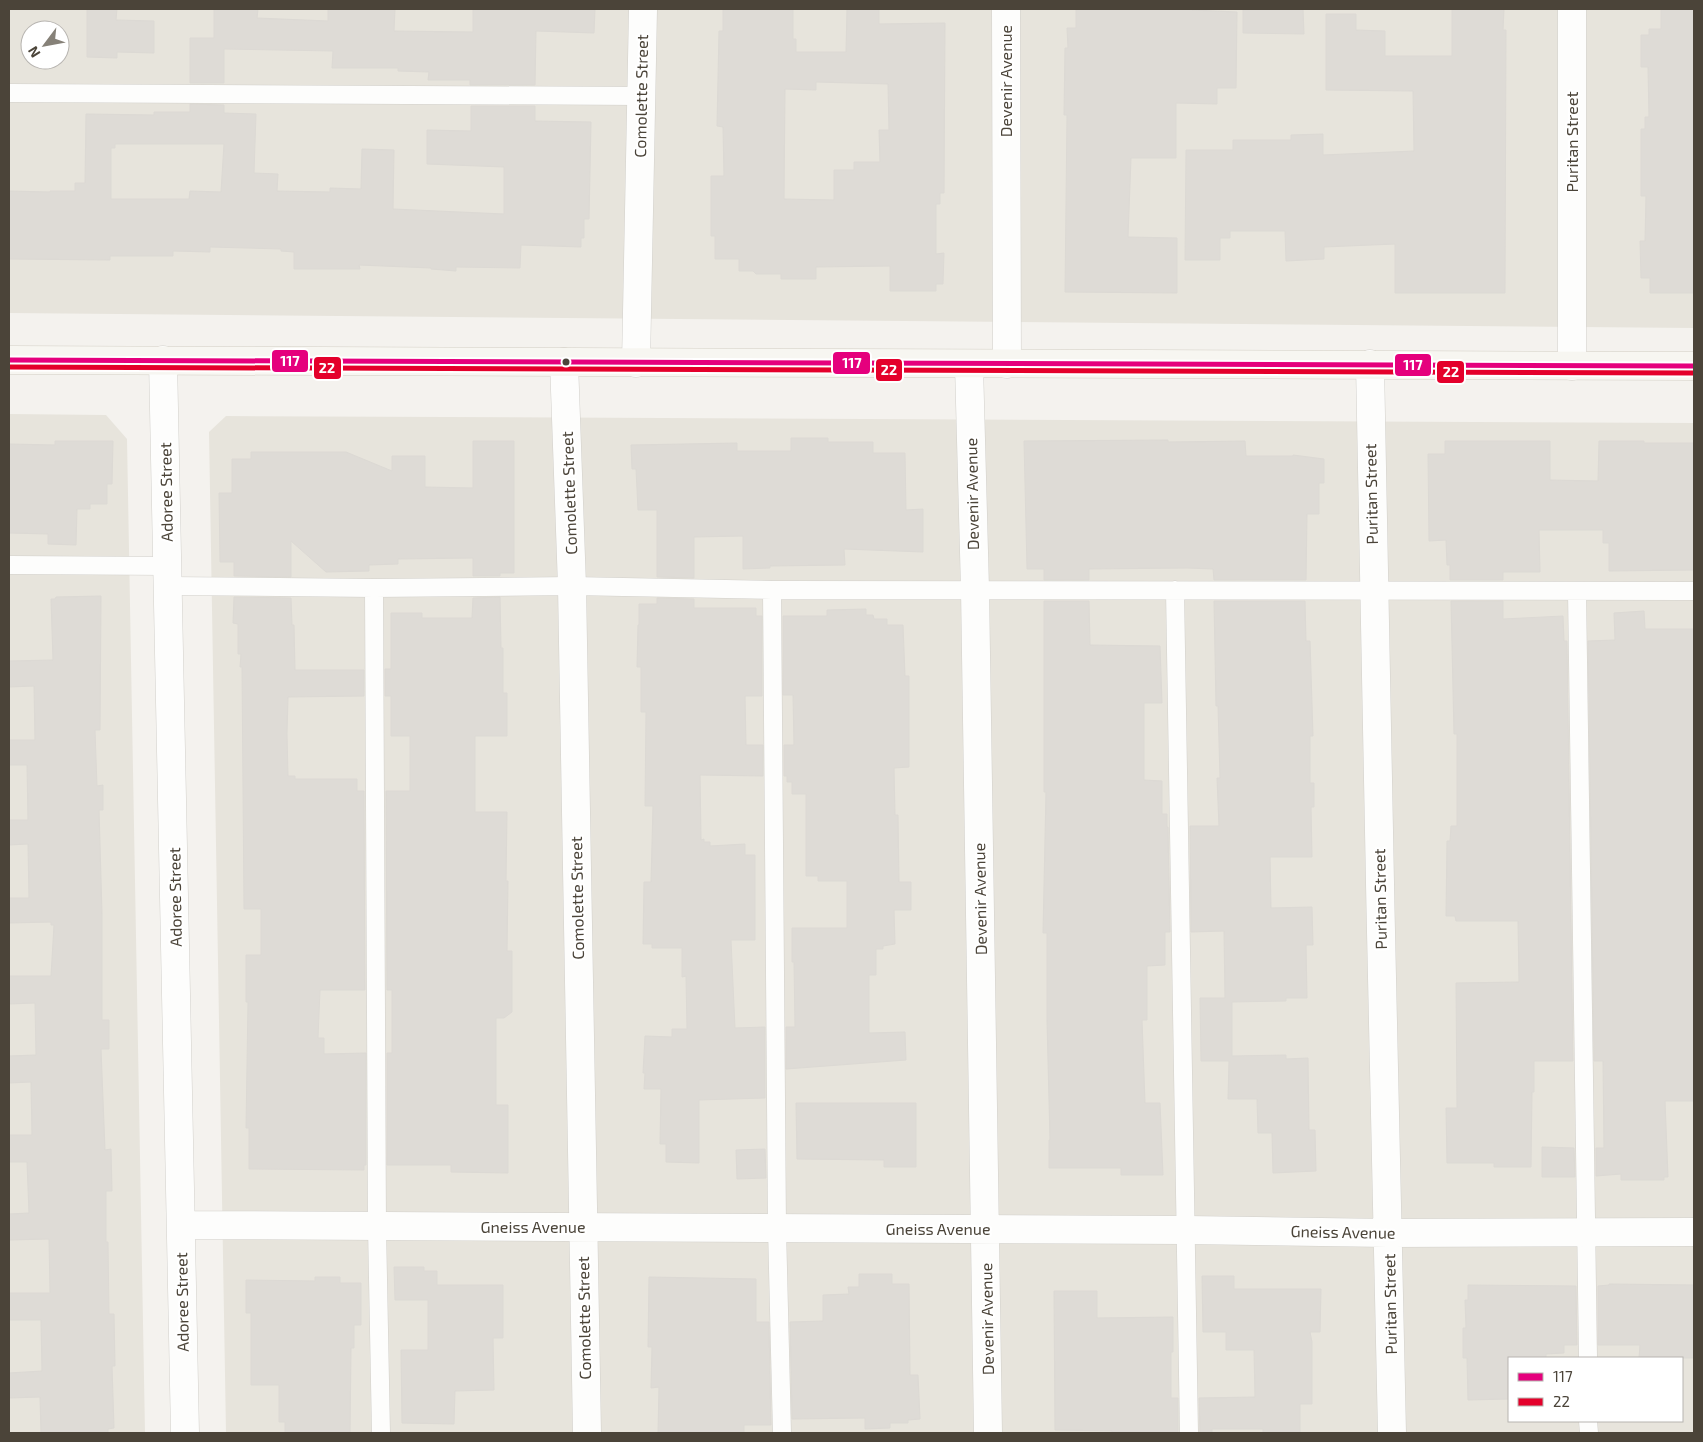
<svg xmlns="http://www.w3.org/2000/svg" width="1703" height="1442" viewBox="0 0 1703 1442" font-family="'Exo 2',sans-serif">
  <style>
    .residential { fill: #e7e4dc; fill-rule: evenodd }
    .building { fill: #dedbd6; stroke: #dcd9d4; fill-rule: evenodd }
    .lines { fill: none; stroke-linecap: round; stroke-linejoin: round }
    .lane-casing { stroke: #d2d0cb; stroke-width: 19 }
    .street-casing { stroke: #d2d0cb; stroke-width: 29 }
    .secondary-casing { stroke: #d3cfc5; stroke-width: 29 }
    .lane { stroke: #fdfdfc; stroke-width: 18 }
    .street { stroke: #fdfdfc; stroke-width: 28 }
    .secondary { stroke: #f7f6f1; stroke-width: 28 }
    .bus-1-casing { stroke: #fff; stroke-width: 9 }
    .bus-2-casing { stroke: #fff; stroke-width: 9 }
    .bus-1 { stroke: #e5007d; stroke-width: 5 }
    .bus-2 { stroke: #e4002b; stroke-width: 5 }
    .bus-dot { fill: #4b4439; stroke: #fff; stroke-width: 2 }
    .labels { text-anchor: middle; stroke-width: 4.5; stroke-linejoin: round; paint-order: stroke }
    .street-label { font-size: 16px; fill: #4b4439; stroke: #fff }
    .line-badge { stroke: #fff; stroke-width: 2 }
    .badge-label { font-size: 14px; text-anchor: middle; font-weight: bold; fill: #fff }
  </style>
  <rect width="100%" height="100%" fill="#f4f2ee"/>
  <path class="residential" d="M 9,9 L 1694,9 L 1694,328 L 9,313 ZM 30,30 L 60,30 L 60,60 L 30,60 Z
    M 9,414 L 106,415 L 127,439 L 145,1433 L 9,1433 Z
    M 226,416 L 1694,423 L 1694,1433 L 226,1433 L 209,432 ZM 1509,1358 L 1682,1358 L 1682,1421 L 1509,1421 Z"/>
  <path class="building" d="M 87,9 L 117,9 L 116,20 L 154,21 L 154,53 L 117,52 L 117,58 L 87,57 Z
    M 214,9 L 258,9 L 257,18 L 328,21 L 328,9 L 395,9 L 394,31 L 473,32 L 473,9 L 595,9 L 594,33 L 536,31 L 535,85 L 470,85 L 470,80 L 428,80 L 429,72 L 398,71 L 398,68 L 332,68 L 333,51 L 224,49 L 224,83 L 190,83 L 190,38 L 214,38 Z
    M 723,9 L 793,9 L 793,39 L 796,39 L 796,52 L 846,52 L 847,9 L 879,9 L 879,24 L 945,23 L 944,193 L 940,193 L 940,204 L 936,204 L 936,254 L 944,253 L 943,284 L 936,284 L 936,291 L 890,291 L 890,266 L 816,267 L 816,279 L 781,279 L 781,274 L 756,274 L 753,271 L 739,271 L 739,259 L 715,259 L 715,236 L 711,236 L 711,176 L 724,176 L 723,127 L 717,126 L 719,31 L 723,31 ZM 816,82 L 888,84 L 889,130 L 879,130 L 880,162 L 854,162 L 854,170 L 834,170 L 834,200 L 784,199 L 785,89 L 816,90 Z
    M 1076,9 L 1192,9 L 1192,10 L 1237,12 L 1236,88 L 1217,88 L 1217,104 L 1176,103 L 1176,158 L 1131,158 L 1128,237 L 1177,238 L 1177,293 L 1065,292 L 1067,115 L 1064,115 L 1065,48 L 1068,48 L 1067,28 L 1076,28 Z
    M 1243,9 L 1303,9 L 1304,34 L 1243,33 Z
    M 1452,9 L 1504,9 L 1503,30 L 1506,30 L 1505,293 L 1395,293 L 1395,244 L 1324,247 L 1324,259 L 1286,261 L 1285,231 L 1230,231 L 1230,238 L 1220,238 L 1220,260 L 1185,260 L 1186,150 L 1233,150 L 1233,140 L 1291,140 L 1291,135 L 1323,134 L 1323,155 L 1414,151 L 1413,91 L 1326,90 L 1326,14 L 1356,14 L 1356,30 L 1385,31 L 1385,56 L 1452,56 Z
    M 1661,9 L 1694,9 L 1694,293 L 1650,293 L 1650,278 L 1641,278 L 1640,241 L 1645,241 L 1646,196 L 1641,196 L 1641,129 L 1645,129 L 1645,117 L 1649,117 L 1648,67 L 1641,67 L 1641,35 L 1649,35 L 1649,29 L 1661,29 Z
    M 190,104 L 224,105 L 224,113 L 256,114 L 254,173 L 278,174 L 277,191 L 330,192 L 330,188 L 361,189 L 362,149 L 394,150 L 393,209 L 504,214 L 504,167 L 427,164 L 427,130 L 471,131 L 471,106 L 535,106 L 535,121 L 591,122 L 589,219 L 584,219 L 584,238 L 581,238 L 581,247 L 521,245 L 520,268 L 456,267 L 456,271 L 431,269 L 431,268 L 359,265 L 360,269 L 294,269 L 294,252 L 281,251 L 281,249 L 210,247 L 210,252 L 173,251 L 173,256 L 110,256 L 110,260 L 9,259 L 9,191 L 50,192 L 50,191 L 75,191 L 75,183 L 85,183 L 86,114 L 154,115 L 154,112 L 190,112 ZM 115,144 L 224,144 L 221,192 L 190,191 L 189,199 L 111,199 L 111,148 L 115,148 Z
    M 791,438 L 828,438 L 828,442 L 873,442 L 873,453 L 905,453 L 906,510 L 923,509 L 923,552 L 844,549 L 845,565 L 770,566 L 770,568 L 743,569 L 743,536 L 694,537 L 694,578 L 657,577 L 657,510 L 638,510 L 636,469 L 632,469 L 631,445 L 737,443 L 737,451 L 791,451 Z
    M 1168,440 L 1168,442 L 1245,441 L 1246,456 L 1293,456 L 1293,455 L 1324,459 L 1324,483 L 1319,483 L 1319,514 L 1307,514 L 1306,580 L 1214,580 L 1213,569 L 1187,568 L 1089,569 L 1089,580 L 1044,580 L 1044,569 L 1027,569 L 1024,441 Z
    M 55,441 L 113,441 L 112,484 L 107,484 L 107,504 L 90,504 L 90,509 L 77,509 L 76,545 L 48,544 L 48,534 L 9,533 L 9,444 L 55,445 Z
    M 473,441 L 514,441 L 514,573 L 500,573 L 500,576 L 473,576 L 473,558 L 398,559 L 398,564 L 369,565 L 369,571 L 326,572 L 291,541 L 291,577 L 234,576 L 234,562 L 220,562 L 219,493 L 232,493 L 232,459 L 251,459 L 251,452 L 346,452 L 392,471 L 392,456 L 425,456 L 425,487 L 473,488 Z
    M 1445,441 L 1550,441 L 1550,480 L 1598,481 L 1599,441 L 1644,441 L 1644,443 L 1694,443 L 1694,570 L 1609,571 L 1609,543 L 1603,543 L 1603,530 L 1539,530 L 1540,572 L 1503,572 L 1503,580 L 1450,580 L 1450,565 L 1447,565 L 1446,540 L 1429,541 L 1428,454 L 1445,454 Z
    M 101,596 L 100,730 L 95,730 L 97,786 L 103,785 L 103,810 L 99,810 L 102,914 L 102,1020 L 109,1020 L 109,1049 L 101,1049 L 105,1150 L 111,1149 L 112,1191 L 106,1191 L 106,1242 L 108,1242 L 109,1314 L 114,1314 L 115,1366 L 112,1366 L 114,1428 L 108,1429 L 108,1433 L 41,1433 L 40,1397 L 9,1398 L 9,1373 L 42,1371 L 41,1320 L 9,1320 L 9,1293 L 50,1293 L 49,1239 L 9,1240 L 9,1214 L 29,1213 L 27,1162 L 9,1162 L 9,1135 L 32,1135 L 31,1082 L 9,1083 L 9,1056 L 36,1055 L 35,1003 L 9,1004 L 9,976 L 51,976 L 54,925 L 51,925 L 51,922 L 9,923 L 9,898 L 29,898 L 28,844 L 9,845 L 9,820 L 28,820 L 27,765 L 9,765 L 9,740 L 35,740 L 34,686 L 9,687 L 9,661 L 53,660 L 51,599 L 55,599 L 56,597 Z
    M 234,597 L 291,598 L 292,625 L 294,625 L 295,670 L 364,670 L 364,696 L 288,697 L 287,733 L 288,776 L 295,776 L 295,779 L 357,779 L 357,791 L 364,791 L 365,990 L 320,990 L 318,1038 L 324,1038 L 324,1054 L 366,1053 L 366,1165 L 364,1165 L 364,1170 L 249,1169 L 249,1128 L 246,1128 L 248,1002 L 246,1002 L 246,955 L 261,955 L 261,909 L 244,909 L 242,667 L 240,667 L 241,654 L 238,654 L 238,624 L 233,623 Z
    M 500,597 L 501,648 L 503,648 L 503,693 L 507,693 L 507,736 L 475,736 L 475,812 L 507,812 L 506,881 L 508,881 L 507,951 L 512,951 L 512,1012 L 504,1018 L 496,1018 L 496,1105 L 508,1105 L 508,1173 L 451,1172 L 451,1165 L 387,1165 L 387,1053 L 392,1053 L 392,990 L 387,990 L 386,791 L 410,791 L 410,736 L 391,736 L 391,696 L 385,696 L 385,669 L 391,669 L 391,613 L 422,613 L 422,618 L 472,618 L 473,598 Z
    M 657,598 L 694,599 L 694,608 L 756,608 L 756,616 L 762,616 L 762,696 L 745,696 L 746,745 L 763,745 L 763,776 L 700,775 L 701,840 L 704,839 L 704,842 L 710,842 L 710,846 L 745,844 L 745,855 L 755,855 L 755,940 L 731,940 L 735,1028 L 765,1027 L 765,1098 L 699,1100 L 699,1163 L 666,1162 L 666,1144 L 660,1144 L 661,1089 L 644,1089 L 645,1073 L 643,1073 L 645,1036 L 672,1037 L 672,1029 L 687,1029 L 686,976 L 682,977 L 682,948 L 652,948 L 652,944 L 643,944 L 644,882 L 651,882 L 653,806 L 645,806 L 646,712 L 641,712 L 641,667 L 637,667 L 638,625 L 639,625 L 639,604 L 657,604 Z
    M 1044,601 L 1089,601 L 1090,645 L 1160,646 L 1162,703 L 1144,703 L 1144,780 L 1162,781 L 1162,814 L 1167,814 L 1167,827 L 1168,827 L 1170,932 L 1165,932 L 1165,965 L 1147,966 L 1147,1020 L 1142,1020 L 1145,1103 L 1160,1103 L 1163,1175 L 1121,1175 L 1121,1168 L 1049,1168 L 1049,1140 L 1050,1140 L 1047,1020 L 1047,933 L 1043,933 L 1046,792 L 1044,792 Z
    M 1214,601 L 1305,601 L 1306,641 L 1310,641 L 1313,736 L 1310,736 L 1310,783 L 1314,783 L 1314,807 L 1311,807 L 1312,857 L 1270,857 L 1271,908 L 1312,907 L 1313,945 L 1306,945 L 1307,998 L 1286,998 L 1286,1001 L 1232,1002 L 1232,1056 L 1286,1055 L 1286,1059 L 1308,1058 L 1309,1130 L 1315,1130 L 1316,1171 L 1273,1173 L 1272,1133 L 1258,1133 L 1257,1099 L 1228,1099 L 1229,1061 L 1201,1061 L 1200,998 L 1225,998 L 1224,931 L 1191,932 L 1190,826 L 1219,826 L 1217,778 L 1220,778 L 1218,706 L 1216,706 Z
    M 1451,601 L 1503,601 L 1503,619 L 1563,616 L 1564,641 L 1567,641 L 1573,1061 L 1534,1061 L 1534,1092 L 1532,1092 L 1531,1167 L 1494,1167 L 1494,1163 L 1447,1163 L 1446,1108 L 1457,1108 L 1456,983 L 1519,982 L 1518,921 L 1456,921 L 1455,916 L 1446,916 L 1447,841 L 1450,841 L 1451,826 L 1457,826 L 1457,734 L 1454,734 Z
    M 866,609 L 866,615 L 873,615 L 874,619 L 887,619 L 887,625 L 903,625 L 905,676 L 909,676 L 909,767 L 894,768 L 895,815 L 898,815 L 899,882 L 911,882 L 911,910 L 894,910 L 895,944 L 883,946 L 883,949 L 876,949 L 876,975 L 869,975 L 869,1033 L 905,1032 L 906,1060 L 786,1069 L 786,1027 L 795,1027 L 794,962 L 792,962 L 792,928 L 847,928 L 847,881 L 818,881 L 818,876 L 806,876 L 806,794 L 792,794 L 792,782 L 787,782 L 787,776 L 784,776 L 784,745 L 794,745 L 793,695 L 783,695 L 783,616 L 827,616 L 827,610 Z
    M 1644,611 L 1645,629 L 1694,629 L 1694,924 L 1693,972 L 1694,972 L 1694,1101 L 1665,1101 L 1668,1177 L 1664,1177 L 1664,1180 L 1621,1180 L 1621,1174 L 1596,1176 L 1596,1148 L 1604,1148 L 1603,1061 L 1594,1061 L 1588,641 L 1615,640 L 1614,613 Z
    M 796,1103 L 916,1103 L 916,1167 L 884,1167 L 884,1160 L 797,1159 Z
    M 1542,1147 L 1574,1148 L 1575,1177 L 1542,1177 Z
    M 765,1149 L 766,1178 L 737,1179 L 736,1150 Z
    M 394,1267 L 424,1267 L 424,1271 L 437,1271 L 437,1285 L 503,1285 L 503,1338 L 493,1338 L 494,1390 L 455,1391 L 454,1424 L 402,1423 L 401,1350 L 428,1350 L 428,1300 L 395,1300 Z
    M 859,1274 L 892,1274 L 892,1284 L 909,1284 L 910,1375 L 918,1375 L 920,1419 L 908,1420 L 908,1423 L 890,1423 L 890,1428 L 865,1429 L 865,1418 L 792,1419 L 790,1322 L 823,1321 L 823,1295 L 849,1294 L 848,1287 L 859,1287 Z
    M 1202,1276 L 1234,1276 L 1234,1289 L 1321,1289 L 1320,1332 L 1310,1332 L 1312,1342 L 1312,1404 L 1300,1404 L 1300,1433 L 1263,1433 L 1263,1429 L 1212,1429 L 1212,1433 L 1200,1433 L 1199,1398 L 1255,1397 L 1254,1350 L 1226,1350 L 1226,1332 L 1203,1332 Z
    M 315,1277 L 340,1277 L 340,1283 L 361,1283 L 361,1325 L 354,1325 L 354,1348 L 351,1348 L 350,1433 L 285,1433 L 285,1422 L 279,1422 L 279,1385 L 251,1385 L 251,1313 L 246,1313 L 246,1280 L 315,1281 Z
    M 649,1277 L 756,1279 L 756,1322 L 769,1322 L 771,1425 L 744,1425 L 744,1433 L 658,1433 L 659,1387 L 651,1388 L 652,1347 L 648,1347 Z
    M 1609,1284 L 1694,1285 L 1694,1358 L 1639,1358 L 1640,1345 L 1598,1345 L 1598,1286 L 1609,1285 Z
    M 1468,1285 L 1576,1286 L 1577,1345 L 1564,1345 L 1564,1353 L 1546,1354 L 1546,1358 L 1509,1358 L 1509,1399 L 1468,1400 L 1467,1358 L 1463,1358 L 1463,1328 L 1466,1328 L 1465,1300 L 1468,1300 Z
    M 1054,1291 L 1097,1291 L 1097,1318 L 1173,1317 L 1173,1352 L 1171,1352 L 1171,1398 L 1178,1398 L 1178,1433 L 1112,1433 L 1112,1431 L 1055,1430 Z"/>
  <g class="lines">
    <defs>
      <path id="lane" d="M 9,93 L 641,96
        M 9,565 L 168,566
        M 169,586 L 374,588 L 572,586 L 772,590 L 1694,591
        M 374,588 L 377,1227 L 381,1433
        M 772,590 L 777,1228 L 782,1433
        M 1175,590 L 1189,1433
        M 1577,591 L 1588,1358
        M 1588,1421 L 1589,1433"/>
      <path id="street" d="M 1006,9 L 1007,364
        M 163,360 L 185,1433
        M 564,362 L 572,586 L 587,1433
        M 636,363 L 643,9
        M 1370,364 C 1374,720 1386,1077 1392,1433
        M 969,365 L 975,589 L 988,1433
        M 1572,366 L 1572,9
        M 181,1225 L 1187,1230 L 1388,1233 L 1694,1232"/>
      <path id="secondary" d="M 9,360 L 1694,366"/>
    </defs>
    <use href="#lane" class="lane-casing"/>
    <use href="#street" class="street-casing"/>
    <use href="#secondary" class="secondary-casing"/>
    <use href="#lane" class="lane"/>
    <use href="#street" class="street"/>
    <use href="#secondary" class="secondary"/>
    <defs>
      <path id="bus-1" d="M 9,360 L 1694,366"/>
      <path id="bus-2" d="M 9,367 L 1694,373"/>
    </defs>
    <use href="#bus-1" class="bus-1-casing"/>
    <use href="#bus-2" class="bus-2-casing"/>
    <use href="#bus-1" class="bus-1"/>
    <use href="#bus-2" class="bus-2"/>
  </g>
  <circle class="bus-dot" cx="566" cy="362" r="4.5"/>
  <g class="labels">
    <g class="street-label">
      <text transform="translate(1006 81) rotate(-90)" y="6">Devenir Avenue</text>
      <text transform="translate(641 96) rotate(-89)" y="6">Comolette Street</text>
      <text transform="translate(1572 142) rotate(-90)" y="6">Puritan Street</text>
      <text transform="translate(166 492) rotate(-91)" y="6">Adoree Street</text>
      <text transform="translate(569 493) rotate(-92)" y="6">Comolette Street</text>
      <text transform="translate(972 494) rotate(-91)" y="6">Devenir Avenue</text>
      <text transform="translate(1371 494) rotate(-91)" y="6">Puritan Street</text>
      <text transform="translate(175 897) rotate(-91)" y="6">Adoree Street</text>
      <text transform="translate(577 898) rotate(-91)" y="6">Comolette Street</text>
      <text transform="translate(980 899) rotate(-91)" y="6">Devenir Avenue</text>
      <text transform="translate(1380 899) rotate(-91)" y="6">Puritan Street</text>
      <text x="533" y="1233">Gneiss Avenue</text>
      <text x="938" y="1235">Gneiss Avenue</text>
      <text transform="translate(1343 1232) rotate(1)" y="6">Gneiss Avenue</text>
      <text transform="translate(182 1302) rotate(-91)" y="6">Adoree Street</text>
      <text transform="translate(1390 1304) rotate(-91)" y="6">Puritan Street</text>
      <text transform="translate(584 1318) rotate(-91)" y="6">Comolette Street</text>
      <text transform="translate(987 1319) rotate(-91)" y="6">Devenir Avenue</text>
    </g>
  </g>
  <g class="line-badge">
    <rect x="271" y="349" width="38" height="24" rx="5" fill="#e5007d"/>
    <rect x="832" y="351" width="39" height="24" rx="5" fill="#e5007d"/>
    <rect x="1394" y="353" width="38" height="24" rx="5" fill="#e5007d"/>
    <rect x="313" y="356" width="29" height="24" rx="5" fill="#e4002b"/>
    <rect x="875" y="358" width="28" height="24" rx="5" fill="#e4002b"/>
    <rect x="1436" y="360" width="29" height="24" rx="5" fill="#e4002b"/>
  </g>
  <g class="badge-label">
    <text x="290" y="366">117</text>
    <text x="852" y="368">117</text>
    <text x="1413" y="370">117</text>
    <text x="327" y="373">22</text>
    <text x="889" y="375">22</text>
    <text x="1451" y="377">22</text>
  </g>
  <rect width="1703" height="1442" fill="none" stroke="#4b4439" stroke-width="20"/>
  <rect x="1508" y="1357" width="175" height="65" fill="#ffffff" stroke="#b7b4b0"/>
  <rect x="1518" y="1373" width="25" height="8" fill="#e5007d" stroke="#b7b4b0"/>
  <text x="1553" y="1382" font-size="15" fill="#4b4439">117</text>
  <rect x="1518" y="1398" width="25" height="8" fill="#e4002b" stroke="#b7b4b0"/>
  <text x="1553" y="1407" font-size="15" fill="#4b4439">22</text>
  <g transform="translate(45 45) rotate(238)"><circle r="24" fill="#ffffff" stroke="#b7b4b0"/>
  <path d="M0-4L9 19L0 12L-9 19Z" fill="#868178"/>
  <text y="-8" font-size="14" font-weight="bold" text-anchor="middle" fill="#4b4439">N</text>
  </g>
</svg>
